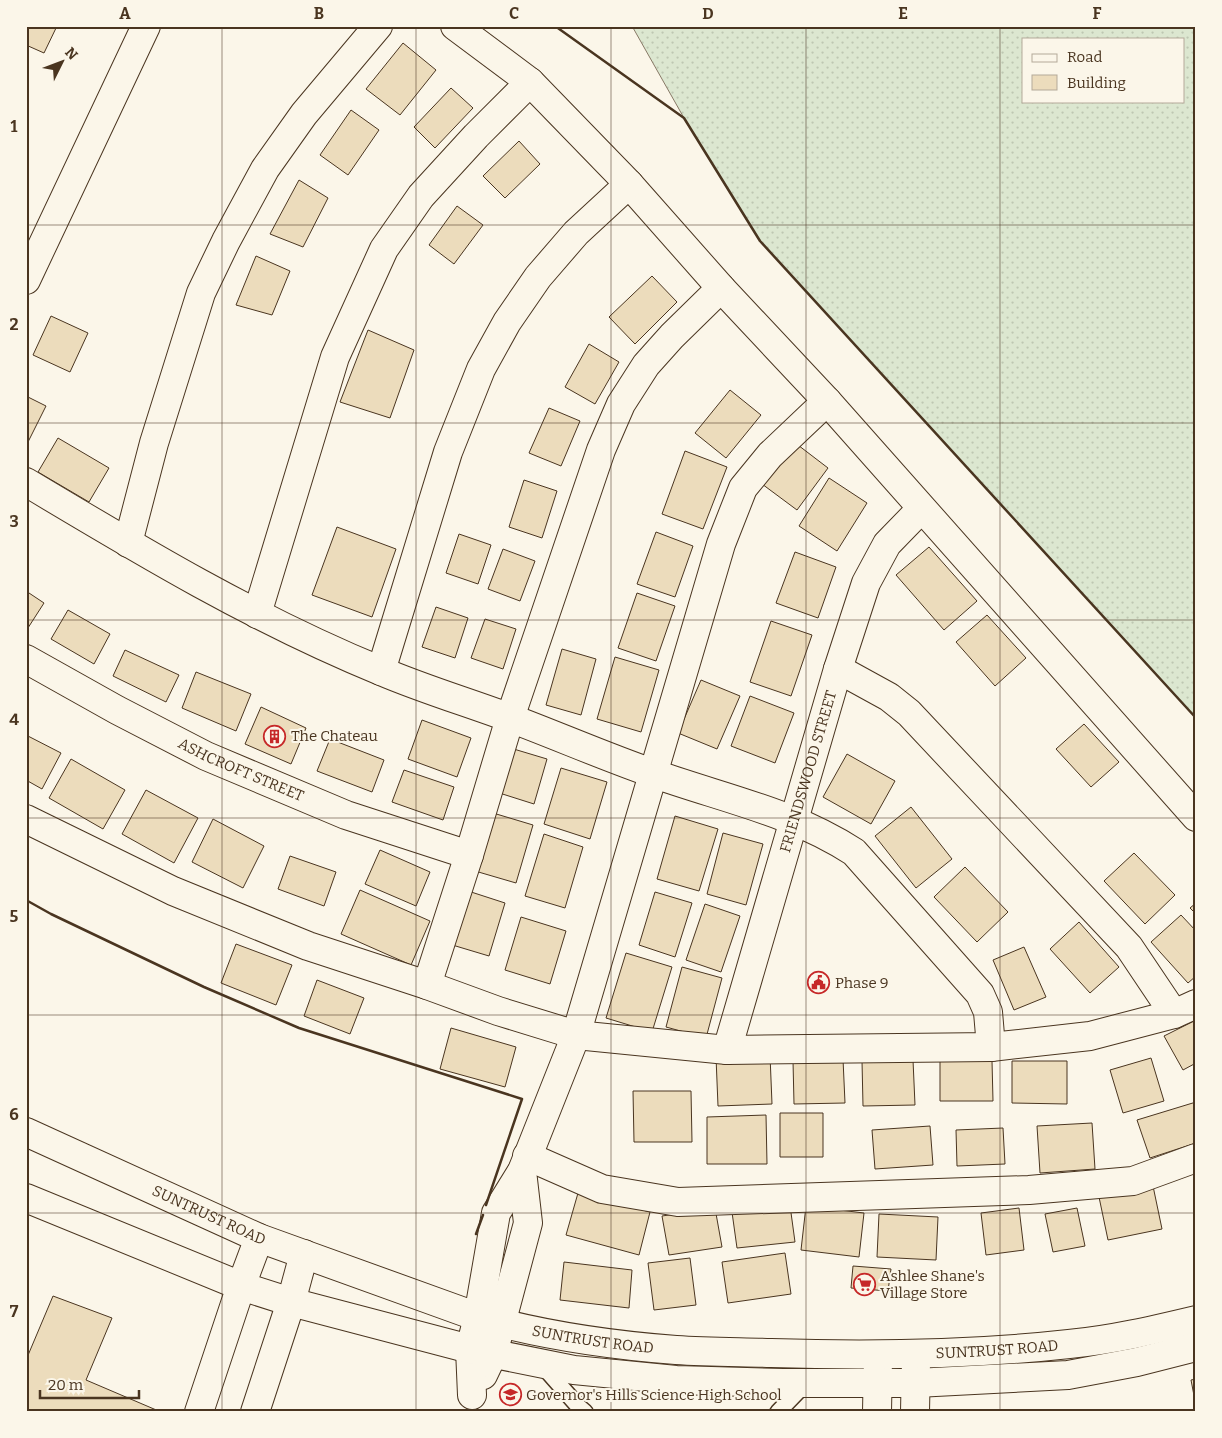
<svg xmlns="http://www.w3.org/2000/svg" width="1222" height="1438" viewBox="0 0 1222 1438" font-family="Bitter,serif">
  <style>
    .grass { fill: url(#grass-dots); stroke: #887966; fill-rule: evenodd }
    .building { fill: #ecdcbc; stroke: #4a3520 }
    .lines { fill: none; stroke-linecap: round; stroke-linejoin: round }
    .lane-casing { stroke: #4a3520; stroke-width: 18 }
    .street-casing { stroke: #4a3520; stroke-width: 30 }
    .secondary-casing { stroke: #4a3520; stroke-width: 30 }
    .lane { stroke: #fbf6e9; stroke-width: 15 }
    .street { stroke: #fbf6e9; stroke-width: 28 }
    .secondary { stroke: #fbf6e9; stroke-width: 28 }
    .wall { stroke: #4a3520; stroke-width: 2.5 }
    .grid { fill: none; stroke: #4a3520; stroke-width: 1; stroke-opacity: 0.55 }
    .labels { text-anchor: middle; stroke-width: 4; stroke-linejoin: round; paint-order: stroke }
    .poi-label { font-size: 15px; fill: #4a3520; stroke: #fbf6e9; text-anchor: start }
    .street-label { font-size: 15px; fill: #4a3520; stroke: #fbf6e9 }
    .neatline { fill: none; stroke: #4a3520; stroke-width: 2 }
    .grid-label { font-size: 16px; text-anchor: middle; font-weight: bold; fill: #4a3520 }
  </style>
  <defs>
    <pattern id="grass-dots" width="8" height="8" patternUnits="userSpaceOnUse" patternTransform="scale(1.25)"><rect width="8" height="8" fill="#dce7d0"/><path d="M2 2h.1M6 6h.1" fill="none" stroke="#bec7b2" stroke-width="1.8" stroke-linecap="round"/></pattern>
  </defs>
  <rect width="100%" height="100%" fill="#fbf6e9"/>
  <path class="grass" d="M 632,26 L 1196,26 L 1196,718 L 760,241 L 684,118 ZM 1023,39 L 1183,39 L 1183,101 L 1023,101 Z"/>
  <path class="building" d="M 26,26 L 57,26 L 44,53 L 26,45 Z
    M 403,43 L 436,70 L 400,115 L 366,89 Z
    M 451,88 L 473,108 L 435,148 L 414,127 Z
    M 351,110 L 379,130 L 348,175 L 320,155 Z
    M 519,141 L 540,164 L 505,198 L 483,176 Z
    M 299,180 L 328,198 L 303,247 L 270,234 Z
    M 457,206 L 483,225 L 454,264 L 429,245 Z
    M 256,256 L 290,271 L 272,315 L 236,305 Z
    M 652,276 L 677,302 L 635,344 L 609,317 Z
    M 51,316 L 88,333 L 70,372 L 33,355 Z
    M 368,330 L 414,350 L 390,418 L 340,402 Z
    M 589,344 L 619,362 L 595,404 L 565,387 Z
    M 730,390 L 761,415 L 726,458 L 695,433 Z
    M 26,396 L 46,406 L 26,446 Z
    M 549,408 L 580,421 L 561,466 L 529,453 Z
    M 58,438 L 109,468 L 89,502 L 38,472 Z
    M 794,442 L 828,468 L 797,510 L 762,484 Z
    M 685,451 L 727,467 L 703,529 L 662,514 Z
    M 829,478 L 867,503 L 837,551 L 799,526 Z
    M 524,480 L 557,491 L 542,538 L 509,527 Z
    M 337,527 L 396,549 L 372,617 L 312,595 Z
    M 656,532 L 693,546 L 675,597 L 637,584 Z
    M 459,534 L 491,545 L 478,584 L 446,573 Z
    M 929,547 L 977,601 L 944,630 L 896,575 Z
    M 503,549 L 535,561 L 520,601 L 488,589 Z
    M 795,552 L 836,567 L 818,618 L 776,603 Z
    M 26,591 L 44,603 L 26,631 Z
    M 637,593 L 675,606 L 656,661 L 618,648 Z
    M 436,607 L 468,618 L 455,658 L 422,647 Z
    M 68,610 L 110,634 L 94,664 L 51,639 Z
    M 987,615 L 1026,658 L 995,686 L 956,642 Z
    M 485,619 L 516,629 L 503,669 L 471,658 Z
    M 771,621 L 812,635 L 791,696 L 750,682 Z
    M 562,649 L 596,659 L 581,715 L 546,705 Z
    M 125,650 L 179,675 L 166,702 L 113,676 Z
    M 615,657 L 659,670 L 641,732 L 597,719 Z
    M 196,672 L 251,694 L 236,731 L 182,708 Z
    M 701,680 L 740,696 L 717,749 L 678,733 Z
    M 750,696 L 794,713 L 775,763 L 731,746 Z
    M 261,707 L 306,728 L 291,764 L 245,744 Z
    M 422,720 L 471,738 L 457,777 L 408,759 Z
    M 1084,724 L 1119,762 L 1091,787 L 1056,749 Z
    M 26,735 L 61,753 L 42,789 L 26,780 Z
    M 330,739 L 384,760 L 372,792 L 317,771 Z
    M 507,747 L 547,759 L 534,804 L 493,791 Z
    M 847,754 L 895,781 L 871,824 L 823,797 Z
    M 71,759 L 125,790 L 103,829 L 49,798 Z
    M 561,768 L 607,782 L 590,839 L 544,824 Z
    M 404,770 L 454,787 L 443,820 L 392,802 Z
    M 146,790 L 198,818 L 174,863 L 122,834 Z
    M 911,807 L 952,859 L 916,888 L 875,836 Z
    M 493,813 L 533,825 L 516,883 L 475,871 Z
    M 675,816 L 718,829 L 699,891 L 657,879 Z
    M 213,819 L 264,846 L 243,888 L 192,862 Z
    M 723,833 L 763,844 L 746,905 L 707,894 Z
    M 544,834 L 583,847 L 565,908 L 525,896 Z
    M 380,850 L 430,872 L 416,906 L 365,884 Z
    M 1134,853 L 1175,895 L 1145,924 L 1104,881 Z
    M 290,856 L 336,872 L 324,906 L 278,889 Z
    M 965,867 L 1008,912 L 977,942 L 934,897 Z
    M 360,890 L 430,921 L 411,965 L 341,934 Z
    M 465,890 L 505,903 L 489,956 L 449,944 Z
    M 655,892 L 692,903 L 675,957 L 639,945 Z
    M 1196,903 L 1196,914 L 1190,908 Z
    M 705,904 L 740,916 L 721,972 L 686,960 Z
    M 1181,915 L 1196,931 L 1196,976 L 1188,983 L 1151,942 Z
    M 521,917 L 566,931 L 550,984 L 505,970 Z
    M 1079,922 L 1119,967 L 1090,993 L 1050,949 Z
    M 236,944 L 292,965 L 276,1005 L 221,983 Z
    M 1024,947 L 1046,997 L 1014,1010 L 993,960 Z
    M 626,953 L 672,967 L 652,1032 L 606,1018 Z
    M 682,967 L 722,978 L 706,1038 L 666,1027 Z
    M 317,980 L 364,998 L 350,1034 L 304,1016 Z
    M 1196,1020 L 1196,1063 L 1183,1070 L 1164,1036 Z
    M 451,1028 L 516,1047 L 505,1087 L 440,1069 Z
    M 770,1055 L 772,1104 L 718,1106 L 716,1057 Z
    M 1151,1058 L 1164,1101 L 1123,1113 L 1110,1070 Z
    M 843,1059 L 845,1103 L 794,1104 L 793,1061 Z
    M 913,1060 L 915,1105 L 863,1106 L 862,1061 Z
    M 940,1061 L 992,1061 L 993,1101 L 940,1101 Z
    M 1012,1061 L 1067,1061 L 1067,1104 L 1012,1103 Z
    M 633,1091 L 691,1091 L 692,1142 L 634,1142 Z
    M 1196,1102 L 1196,1143 L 1150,1158 L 1137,1120 Z
    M 780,1113 L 823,1113 L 823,1157 L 780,1157 Z
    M 766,1115 L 767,1164 L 707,1164 L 707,1117 Z
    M 1092,1123 L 1095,1169 L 1040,1173 L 1037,1126 Z
    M 930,1126 L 933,1165 L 875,1169 L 872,1130 Z
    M 1003,1128 L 1005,1164 L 957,1166 L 956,1130 Z
    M 1153,1186 L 1162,1229 L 1108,1240 L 1099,1197 Z
    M 578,1193 L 650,1212 L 639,1255 L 566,1235 Z
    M 789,1198 L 795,1242 L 737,1248 L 731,1205 Z
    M 806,1206 L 864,1213 L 859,1257 L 801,1250 Z
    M 715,1208 L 722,1247 L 669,1255 L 662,1216 Z
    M 1019,1208 L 1024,1250 L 986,1255 L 981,1213 Z
    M 1077,1208 L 1085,1246 L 1053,1252 L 1045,1214 Z
    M 879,1214 L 938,1217 L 936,1260 L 877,1257 Z
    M 785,1253 L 791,1294 L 728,1303 L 722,1262 Z
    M 690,1258 L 696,1305 L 654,1310 L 648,1263 Z
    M 564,1262 L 632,1270 L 629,1308 L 560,1300 Z
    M 853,1266 L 891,1269 L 888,1291 L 851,1288 Z
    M 53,1296 L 112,1318 L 86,1380 L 161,1412 L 26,1412 L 26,1360 Z
    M 1196,1379 L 1196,1406 L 1191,1380 Z"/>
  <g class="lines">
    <defs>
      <path id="lane" d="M 542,1365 L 578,1406 L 585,1412
        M 778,1412 L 806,1383"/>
      <g id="street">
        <path d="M 455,26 L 530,82 L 629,184 L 721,288 L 827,401 L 1196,817"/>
        <path d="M 26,280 L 146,26"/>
        <path d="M 26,482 C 141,551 256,620 381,671 C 423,689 467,702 510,718 C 558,736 606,757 655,774 C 722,798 793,812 854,852 L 980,994 L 988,1012 L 991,1047"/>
        <path d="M 128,543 L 154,443 L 201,293 L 226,241 L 265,169 L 304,114 L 378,26"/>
        <path d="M 257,614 L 335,357 L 384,249 L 421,196 L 476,136 L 530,82"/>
        <path id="s1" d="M 26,659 L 117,710 L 206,756 L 346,815 L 469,855"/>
        <path d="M 838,669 L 889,697 L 909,713 L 1129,947 L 1174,1014"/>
        <path d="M 381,671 L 448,452 L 481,369 L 507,322 L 538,277 L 576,233 L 629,184"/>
        <path d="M 26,819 L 173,891 L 308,946 L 427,985 L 498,1011 L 576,1035 L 727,1050 L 991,1047 L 1090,1036 L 1174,1014 L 1196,1004"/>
        <path d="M 427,985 L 469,855 L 510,718 L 601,450 L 621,404 L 646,365 L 672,336 L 721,288"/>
        <path id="s2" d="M 727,1050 L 838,669 L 866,583 L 887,544 L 921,509"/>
        <path d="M 527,1156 L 602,1189 L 678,1202 L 1029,1190 L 1133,1181 L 1196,1158"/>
        <path d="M 241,1286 L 259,1238"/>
        <path d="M 291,1302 L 304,1254"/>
        <path d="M 483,1375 L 493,1354 L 528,1223 L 522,1171"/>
        <path d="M 472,1395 L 470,1349 L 478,1317 L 496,1213 L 522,1171 L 576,1035 L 721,544 L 743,488 L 770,455 L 827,401"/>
        <path d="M 877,1412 L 878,1358"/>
        <path d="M 915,1412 L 916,1361"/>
      </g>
      <g id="secondary">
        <path id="s3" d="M 26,1132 L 259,1238 L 478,1317 C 542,1335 610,1345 676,1350 C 707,1352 739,1352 771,1353 C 870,1356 970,1355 1069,1344 C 1112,1340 1154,1330 1196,1320"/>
        <path d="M 26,1198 L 241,1286 L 291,1302 L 470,1349 L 574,1370 L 676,1380 L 783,1383 L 916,1383 L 1068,1375 L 1137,1362 L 1196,1347"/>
        <path d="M 199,1412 L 241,1286"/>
        <path d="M 255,1412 L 291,1302"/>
      </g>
    </defs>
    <use href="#lane" class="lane-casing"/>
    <use href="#street" class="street-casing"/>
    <use href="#secondary" class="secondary-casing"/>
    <use href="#lane" class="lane"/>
    <use href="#street" class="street"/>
    <use href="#secondary" class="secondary"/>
    <path class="wall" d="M 555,26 L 684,118 L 760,241 L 1196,718
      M 26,900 L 51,914 L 204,987 L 299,1028 L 522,1099 L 486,1205
      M 476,1234 L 483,1215"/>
  </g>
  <path class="grid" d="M 222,26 L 222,1412M 416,26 L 416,1412M 611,26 L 611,1412M 806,26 L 806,1412M 1000,26 L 1000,1412M 26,225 L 1196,225M 26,423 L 1196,423M 26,620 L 1196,620M 26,818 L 1196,818M 26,1015 L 1196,1015M 26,1213 L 1196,1213"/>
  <defs>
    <symbol id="building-ring" viewBox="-11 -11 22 22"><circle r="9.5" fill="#fbf6e9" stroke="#c62828" stroke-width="1.5"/><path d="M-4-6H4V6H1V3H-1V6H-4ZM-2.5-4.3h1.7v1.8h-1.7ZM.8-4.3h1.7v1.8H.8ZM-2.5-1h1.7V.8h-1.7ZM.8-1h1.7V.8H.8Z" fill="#c62828"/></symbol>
    <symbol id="civic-ring" viewBox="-11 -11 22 22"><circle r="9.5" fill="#fbf6e9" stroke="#c62828" stroke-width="1.5"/><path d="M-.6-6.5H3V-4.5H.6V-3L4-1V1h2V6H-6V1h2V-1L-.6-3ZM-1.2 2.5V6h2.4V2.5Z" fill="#c62828"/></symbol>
    <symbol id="supermarket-ring" viewBox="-11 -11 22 22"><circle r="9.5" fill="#fbf6e9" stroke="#c62828" stroke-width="1.5"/><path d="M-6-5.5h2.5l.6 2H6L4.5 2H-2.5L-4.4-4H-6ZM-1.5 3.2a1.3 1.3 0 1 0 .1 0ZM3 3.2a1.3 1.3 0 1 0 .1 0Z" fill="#c62828"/></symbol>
    <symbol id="school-ring" viewBox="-11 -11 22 22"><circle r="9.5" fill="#fbf6e9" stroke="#c62828" stroke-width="1.5"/><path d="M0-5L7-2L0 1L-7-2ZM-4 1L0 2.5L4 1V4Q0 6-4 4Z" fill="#c62828"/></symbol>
  </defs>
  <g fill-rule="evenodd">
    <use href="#building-ring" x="262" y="724" width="25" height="25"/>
    <use href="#civic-ring" x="806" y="970" width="25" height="25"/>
    <use href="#supermarket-ring" x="852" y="1272" width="25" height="25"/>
    <use href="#school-ring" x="498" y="1382" width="25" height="25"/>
  </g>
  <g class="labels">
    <g class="poi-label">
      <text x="291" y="741">The Chateau</text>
      <text x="835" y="988">Phase 9</text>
      <text x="880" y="1281">Ashlee Shane's<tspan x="880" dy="17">Village Store</tspan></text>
      <text x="526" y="1400">Governor's Hills Science High School</text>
    </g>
    <g class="street-label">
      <text dy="5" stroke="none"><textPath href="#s1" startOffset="242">ASHCROFT STREET</textPath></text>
      <text dy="5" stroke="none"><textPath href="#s2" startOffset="290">FRIENDSWOOD STREET</textPath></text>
      <text dy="5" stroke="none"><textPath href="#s3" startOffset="201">SUNTRUST ROAD</textPath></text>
      <text dy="5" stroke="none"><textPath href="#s3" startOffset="606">SUNTRUST ROAD</textPath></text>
      <text dy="5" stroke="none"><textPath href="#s3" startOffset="1011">SUNTRUST ROAD</textPath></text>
    </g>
  </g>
  <rect width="1222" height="1438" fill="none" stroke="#fbf6e9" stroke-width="55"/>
  <rect x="1022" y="38" width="162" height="65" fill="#fbf6e9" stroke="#b4a999"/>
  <rect x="1032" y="54" width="25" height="8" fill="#fbf6e9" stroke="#b4a999"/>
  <text x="1067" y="62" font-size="15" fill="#4a3520">Road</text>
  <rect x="1032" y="75" width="25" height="15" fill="#ecdcbc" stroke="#b4a999"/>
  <text x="1067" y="88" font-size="15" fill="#4a3520">Building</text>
  <g transform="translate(62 62) rotate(48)" stroke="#fbf6e9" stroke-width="4" paint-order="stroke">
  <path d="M0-4L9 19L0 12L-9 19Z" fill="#4a3520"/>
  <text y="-8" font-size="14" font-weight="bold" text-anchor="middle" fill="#4a3520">N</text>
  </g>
  <path d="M40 1390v8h99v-8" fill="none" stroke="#4a3520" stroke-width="2.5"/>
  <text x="48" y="1390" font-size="15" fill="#4a3520" stroke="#fbf6e9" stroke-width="4" paint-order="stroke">20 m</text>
  <rect x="28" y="28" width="1166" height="1382" class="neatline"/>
  <g class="grid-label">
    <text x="125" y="19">A</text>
    <text x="319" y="19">B</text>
    <text x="514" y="19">C</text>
    <text x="708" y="19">D</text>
    <text x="903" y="19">E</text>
    <text x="1097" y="19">F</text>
    <text x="14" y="132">1</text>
    <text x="14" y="330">2</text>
    <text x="14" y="527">3</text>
    <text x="14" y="725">4</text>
    <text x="14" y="922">5</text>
    <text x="14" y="1120">6</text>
    <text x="14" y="1317">7</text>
  </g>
</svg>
